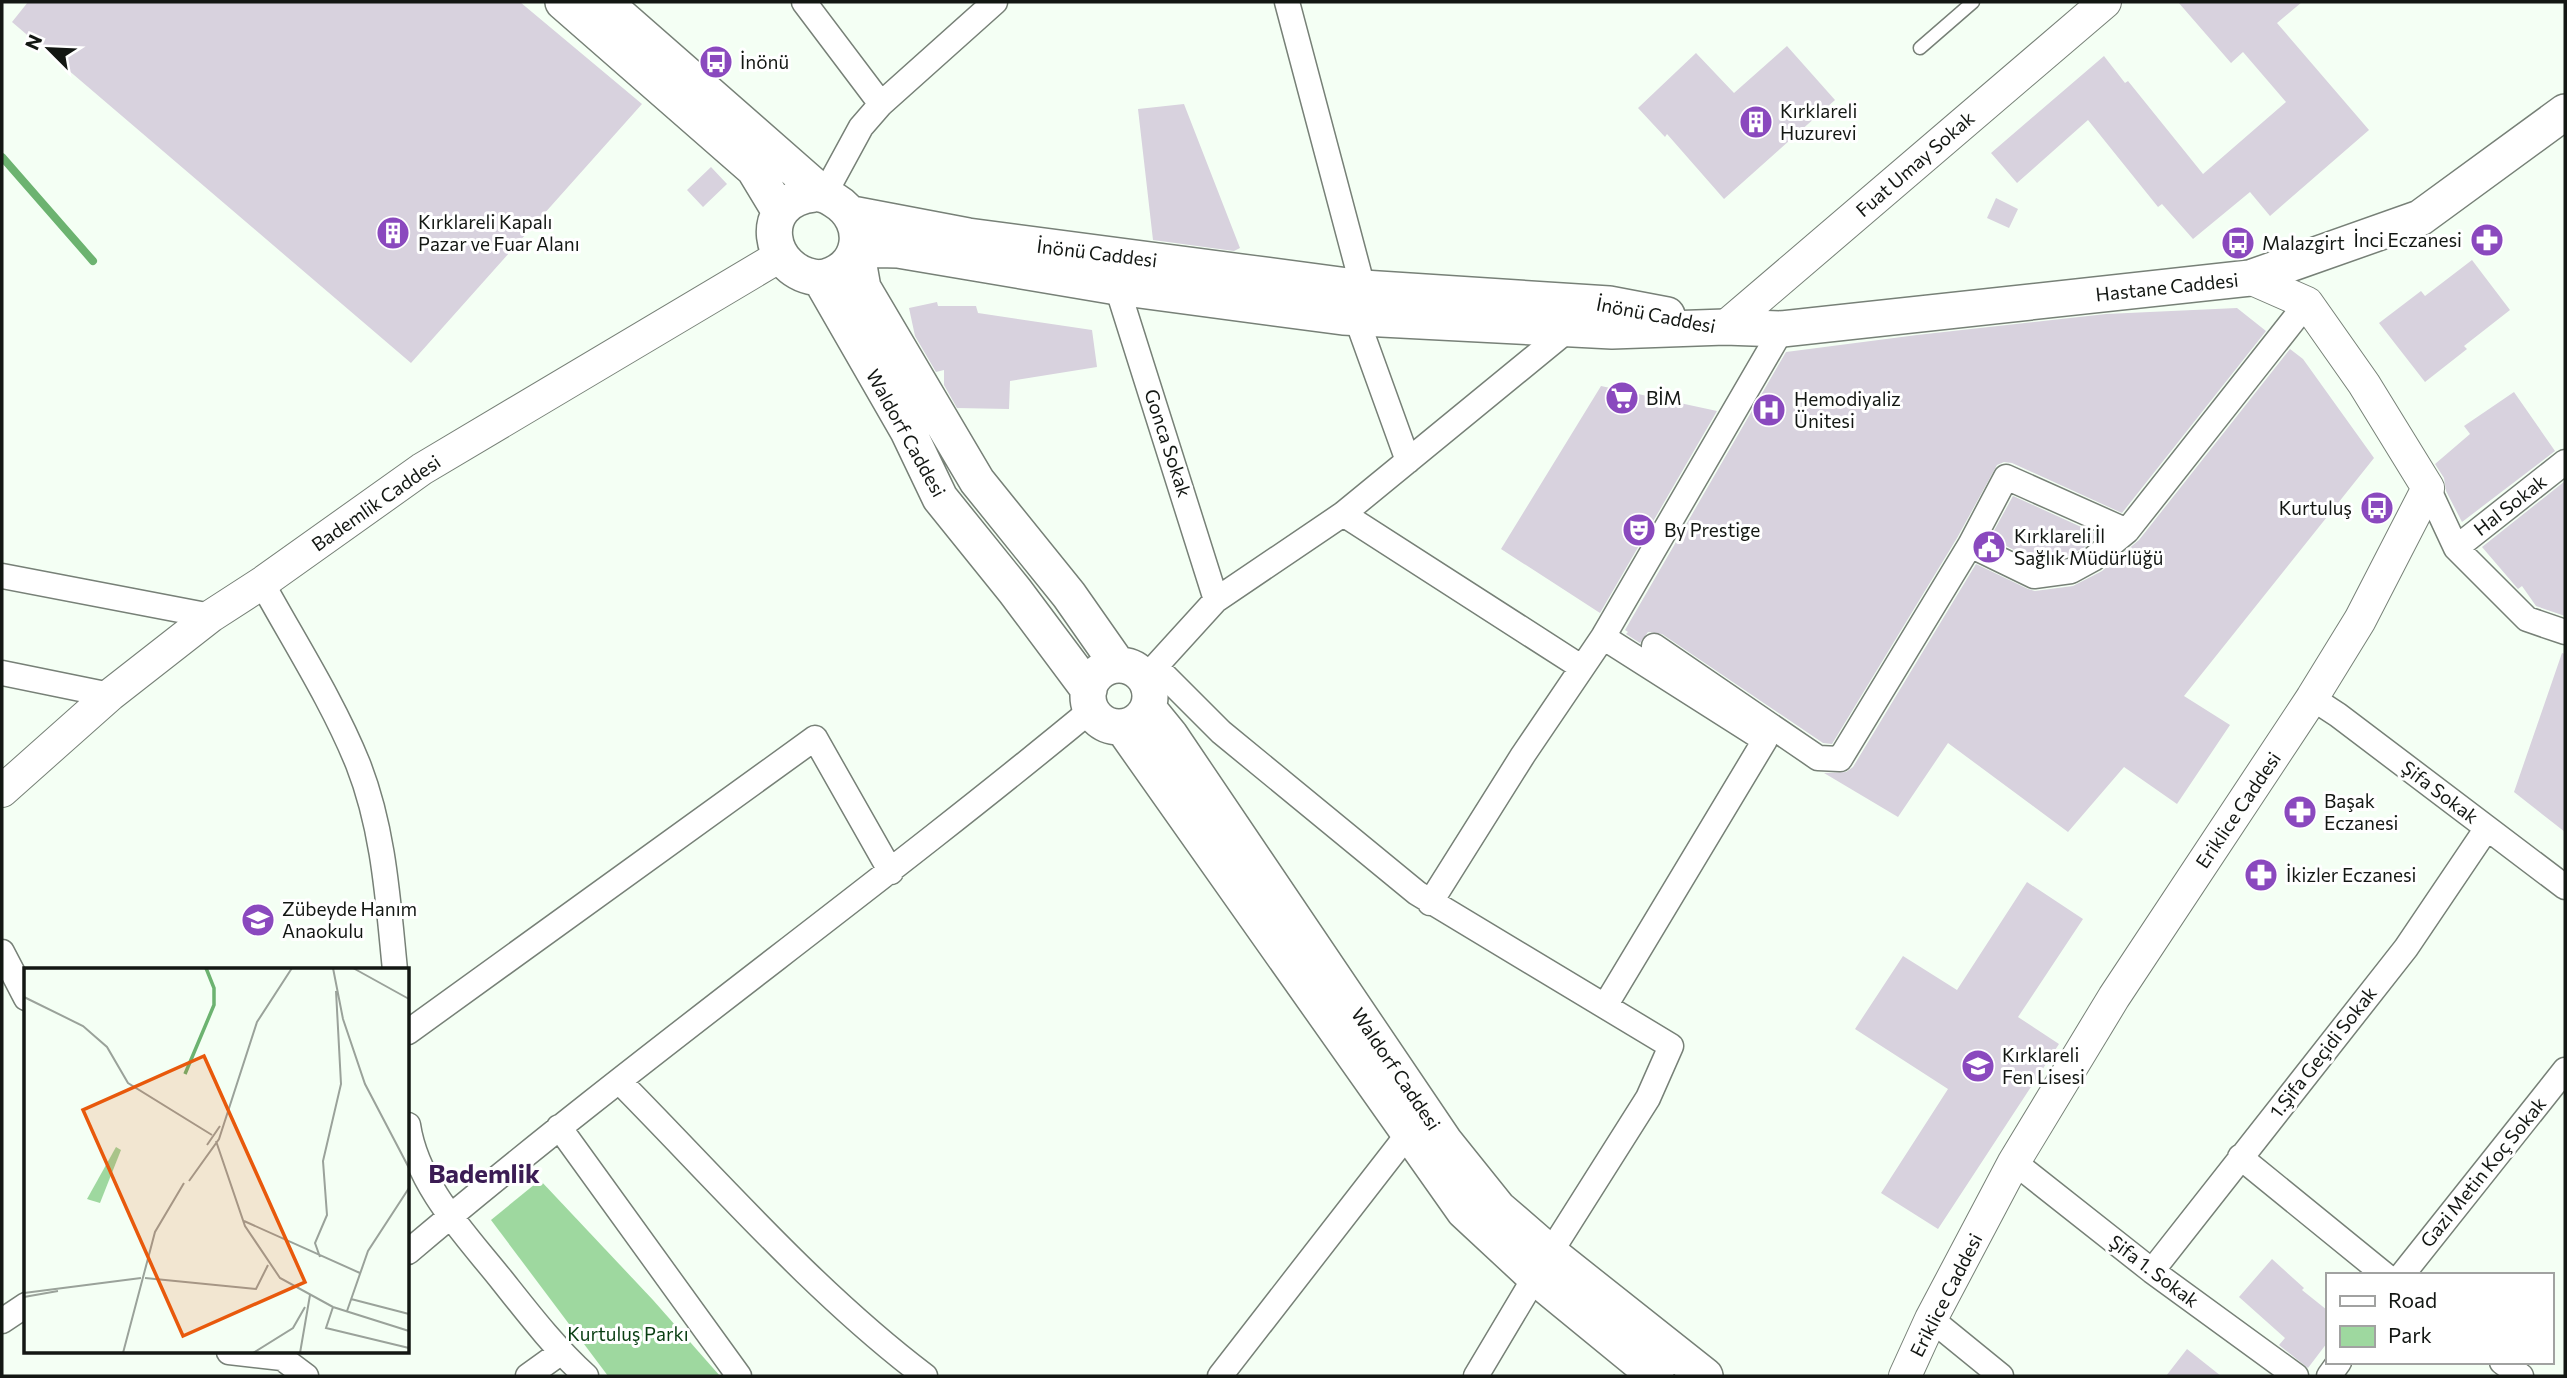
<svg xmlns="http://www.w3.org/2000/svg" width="2567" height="1378" viewBox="0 0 2567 1378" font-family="Commissioner,sans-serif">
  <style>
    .green { fill: #9ed89f }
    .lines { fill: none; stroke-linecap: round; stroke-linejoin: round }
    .stream { stroke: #6cb370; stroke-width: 8 }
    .building { fill: #d8d2de }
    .service-casing { stroke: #778077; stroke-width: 15 }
    .minor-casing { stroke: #778077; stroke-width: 27 }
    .tertiary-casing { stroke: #778077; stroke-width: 34 }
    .secondary-casing { stroke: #778077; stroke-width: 38 }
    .service { stroke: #fff; stroke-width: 12 }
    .minor { stroke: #fff; stroke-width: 24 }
    .tertiary { stroke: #fff; stroke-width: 32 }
    .secondary { stroke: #fff; stroke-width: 35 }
    .labels { text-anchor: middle; stroke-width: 6; stroke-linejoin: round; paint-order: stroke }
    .poi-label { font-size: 19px; fill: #131713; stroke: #fff; text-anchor: start }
    .street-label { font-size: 19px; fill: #131713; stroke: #fff }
    .park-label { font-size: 19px; fill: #083d11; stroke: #fff }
    .district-label { font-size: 26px; font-weight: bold; fill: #3b1c54; stroke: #fff }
    .inset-river { fill: none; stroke: #6cb370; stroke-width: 3.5 }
    .inset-road { fill: none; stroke: #9aa29a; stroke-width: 2 }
    .view { fill: #e8590c; fill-opacity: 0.15; stroke: #e8590c; stroke-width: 3.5 }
    .inset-edge { fill: none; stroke: #131713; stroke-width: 3.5 }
  </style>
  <rect width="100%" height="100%" fill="#f4fff4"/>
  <path class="green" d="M 540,1180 L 653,1300 L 720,1376 L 608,1376 L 491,1220 Z"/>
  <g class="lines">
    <path class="stream" d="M 2,157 L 93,261"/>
  </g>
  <path class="building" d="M 28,2 L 520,2 L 642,104 L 411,363 L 12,22 Z
    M 2178,2 L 2302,2 L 2277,23 L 2369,130 L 2270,216 L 2250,192 L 2193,239 L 2162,204 L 2158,207 L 2088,120 L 2017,183 L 1991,153 L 2104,56 L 2125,83 L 2128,81 L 2203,174 L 2286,102 L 2243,52 L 2231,63 Z
    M 1787,46 L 1835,100 L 1724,199 L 1667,134 L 1665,137 L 1638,108 L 1696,53 L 1734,93 Z
    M 1184,104 L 1240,248 L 1234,251 L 1153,240 L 1138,109 Z
    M 711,167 L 727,184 L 703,207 L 687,190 Z
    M 1996,198 L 2018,209 L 2009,228 L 1987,218 Z
    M 2472,260 L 2510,310 L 2464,346 L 2467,349 L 2425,382 L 2379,323 L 2421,291 L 2425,296 Z
    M 937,302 L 938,306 L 976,306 L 978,313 L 1092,330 L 1097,367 L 1010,381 L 1009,409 L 957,408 L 944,385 L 944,370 L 936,372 L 915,336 L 909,308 Z
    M 2237,308 L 2266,331 L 2122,513 L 2012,463 L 2004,462 L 1997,465 L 1957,538 L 1832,744 L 1823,743 L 1662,634 L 1648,632 L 1640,643 L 1626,634 L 1628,632 L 1625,630 L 1786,352 L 1917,335 L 2106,314 Z
    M 2290,349 L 2303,359 L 2374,458 L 2184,696 L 2230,725 L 2177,804 L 2124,767 L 2068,832 L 1948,743 L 1898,817 L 1824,773 L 1846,772 L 1853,767 L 1976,564 L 2028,589 L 2035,591 L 2073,586 L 2102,571 L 2139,540 Z
    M 1601,386 L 1717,411 L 1600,613 L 1501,549 Z
    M 2514,392 L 2555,451 L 2462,522 L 2446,491 L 2444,478 L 2435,464 L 2470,434 L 2464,426 Z
    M 2565,481 L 2565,616 L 2536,606 L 2522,586 L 2518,589 L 2482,547 Z
    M 2013,496 L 2099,535 L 2085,547 L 2066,557 L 2036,561 L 1990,538 Z
    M 2562,653 L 2565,654 L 2565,832 L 2514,792 Z
    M 2027,882 L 2083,919 L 2018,1017 L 2059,1044 L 1938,1229 L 1881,1193 L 1948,1089 L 1855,1029 L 1903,956 L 1957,990 Z
    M 2272,1259 L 2304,1288 L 2302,1290 L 2327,1310 L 2327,1343 L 2308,1368 L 2279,1345 L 2285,1338 L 2239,1297 Z
    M 2187,1349 L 2221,1376 L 2166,1376 Z"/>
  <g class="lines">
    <defs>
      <path id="service" d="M 1920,48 L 1973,2"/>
      <path id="minor" d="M 804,2 L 881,104
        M 1287,2 L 1363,288
        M 824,195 L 861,127 L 881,104 L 995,2
        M 1117,287 L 1216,600
        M 1356,317 L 1408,461
        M 2428,488 L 2456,548 L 2527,619 L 2565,632
        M 1343,514 L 1581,667
        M 1970,545 L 2034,576 L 2071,571 L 2093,559 L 2127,531
        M 2456,548 L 2565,462
        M 2,576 L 211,616
        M 262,583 C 295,643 333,702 358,764 C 384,830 388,901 395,970
        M 1603,637 L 1765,740 L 1605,1006
        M 1654,646 L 1818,758 L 1840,759 L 1970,545 L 2006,477 L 2127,531 L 2307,303
        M 1156,667 L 1221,732 L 1417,893 L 1671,1046 L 1648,1098 L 1550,1253
        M 2,673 L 110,695
        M 1145,678 L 1216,600 L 1343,514 L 1570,328
        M 2312,698 L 2338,715 L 2565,887
        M 1430,903 L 1523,755 L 1603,637 L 1782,329
        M 2,952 L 26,998
        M 408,1032 L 815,738 L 891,872
        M 619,1081 C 717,1180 814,1292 925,1376
        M 408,1125 C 417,1185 465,1234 501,1279 C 528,1313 554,1347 586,1376
        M 559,1127 L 739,1376
        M 2240,1157 L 2385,1275
        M 2014,1162 L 2152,1271 L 2296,1376
        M 408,1252 C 630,1064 867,895 1091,710
        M 2152,1271 L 2406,948 L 2487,828
        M 2402,1275 L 2565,1070
        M 1931,1319 L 2001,1376
        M 2,1321 L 26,1305
        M 229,1352 L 282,1358
        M 282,1358 L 306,1376
        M 2502,1362 L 2521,1376
        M 528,1376 L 560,1353
        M 1220,1376 L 1408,1134
        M 1476,1376 L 1535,1277
        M 2329,1376 L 2339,1362"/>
      <path id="tertiary" d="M 1725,327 L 2105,2
        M 2,791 L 110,695 L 211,616 L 262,583 L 422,469 L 780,256
        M 1905,1376 L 1931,1319 L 2014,1162 L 2114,997 L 2312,698 L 2360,620 L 2428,488 L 2364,384 L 2307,303 L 2250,278"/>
      <path id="secondary" d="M 563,2 L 754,169 L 780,212
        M 604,2 L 824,195
        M 852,214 L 968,236 L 1363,288 L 1609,304 L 1667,315
        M 856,249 L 898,250 L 1117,287 L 1343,317 L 1612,331 L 1725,327 L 1782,329 L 2250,278 L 2420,218 L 2565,112
        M 856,249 L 863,288 L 977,481 L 1069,595 L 1118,665
        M 820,278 C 862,272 871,222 834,200 C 828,196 822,193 814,194 C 755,200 766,274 820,278 L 908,431 L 940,498 L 1015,591 L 1089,690
        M1088 696a31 31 0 1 1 62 0a31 31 0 1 1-62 0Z
        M 1148,708 L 1170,735 L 1445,1142 L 1498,1208 L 1550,1253 L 1705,1376
        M 1123,728 L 1464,1211 L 1535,1277 L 1656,1376"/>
    </defs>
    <use href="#service" class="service-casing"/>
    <use href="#minor" class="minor-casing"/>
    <use href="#tertiary" class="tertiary-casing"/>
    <use href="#secondary" class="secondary-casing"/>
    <use href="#service" class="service"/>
    <use href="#minor" class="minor"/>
    <use href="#tertiary" class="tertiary"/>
    <use href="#secondary" class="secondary"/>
  </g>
  <defs>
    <symbol id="bus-disc" viewBox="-11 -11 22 22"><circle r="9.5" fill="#8a49be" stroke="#fff"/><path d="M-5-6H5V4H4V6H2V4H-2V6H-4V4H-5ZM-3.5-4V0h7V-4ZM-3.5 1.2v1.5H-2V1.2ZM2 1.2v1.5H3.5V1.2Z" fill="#fff"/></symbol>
    <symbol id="building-disc" viewBox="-11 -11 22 22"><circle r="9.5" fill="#8a49be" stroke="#fff"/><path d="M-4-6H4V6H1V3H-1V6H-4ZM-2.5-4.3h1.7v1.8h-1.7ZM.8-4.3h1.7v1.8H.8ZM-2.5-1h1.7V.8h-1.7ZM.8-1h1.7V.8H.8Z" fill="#fff"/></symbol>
    <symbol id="pharmacy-disc" viewBox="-11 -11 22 22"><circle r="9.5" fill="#8a49be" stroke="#fff"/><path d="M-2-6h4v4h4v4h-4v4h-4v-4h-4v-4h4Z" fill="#fff"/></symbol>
    <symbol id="supermarket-disc" viewBox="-11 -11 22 22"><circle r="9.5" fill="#8a49be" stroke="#fff"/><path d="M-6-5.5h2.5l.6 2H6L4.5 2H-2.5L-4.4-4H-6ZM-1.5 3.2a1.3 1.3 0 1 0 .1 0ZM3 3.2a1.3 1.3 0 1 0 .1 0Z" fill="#fff"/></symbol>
    <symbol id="hospital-disc" viewBox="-11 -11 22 22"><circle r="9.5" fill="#8a49be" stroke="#fff"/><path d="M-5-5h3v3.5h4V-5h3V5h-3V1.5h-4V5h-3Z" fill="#fff"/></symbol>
    <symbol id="theatre-disc" viewBox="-11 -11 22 22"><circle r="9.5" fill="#8a49be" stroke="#fff"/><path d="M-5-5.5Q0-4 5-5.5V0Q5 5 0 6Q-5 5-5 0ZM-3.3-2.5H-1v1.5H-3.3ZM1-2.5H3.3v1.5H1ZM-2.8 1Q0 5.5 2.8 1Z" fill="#fff"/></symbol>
    <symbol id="civic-disc" viewBox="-11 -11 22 22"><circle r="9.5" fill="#8a49be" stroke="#fff"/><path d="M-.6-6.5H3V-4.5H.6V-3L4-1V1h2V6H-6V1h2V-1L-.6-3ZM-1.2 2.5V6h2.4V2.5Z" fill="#fff"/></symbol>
    <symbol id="school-disc" viewBox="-11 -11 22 22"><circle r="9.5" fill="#8a49be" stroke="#fff"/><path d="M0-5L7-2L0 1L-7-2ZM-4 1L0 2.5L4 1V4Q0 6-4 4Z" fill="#fff"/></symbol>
  </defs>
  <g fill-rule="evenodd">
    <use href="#bus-disc" x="697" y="43" width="38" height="38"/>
    <use href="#building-disc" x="1737" y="103" width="38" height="38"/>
    <use href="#building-disc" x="374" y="214" width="38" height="38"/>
    <use href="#pharmacy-disc" x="2468" y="221" width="38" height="38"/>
    <use href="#bus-disc" x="2219" y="224" width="38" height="38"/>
    <use href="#supermarket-disc" x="1603" y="379" width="38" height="38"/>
    <use href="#hospital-disc" x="1750" y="391" width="38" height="38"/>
    <use href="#bus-disc" x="2358" y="489" width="38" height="38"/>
    <use href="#theatre-disc" x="1620" y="511" width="38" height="38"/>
    <use href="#civic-disc" x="1970" y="528" width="38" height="38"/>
    <use href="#pharmacy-disc" x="2281" y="793" width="38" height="38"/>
    <use href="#pharmacy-disc" x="2242" y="856" width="38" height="38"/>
    <use href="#school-disc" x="239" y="901" width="38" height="38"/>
    <use href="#school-disc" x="1959" y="1047" width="38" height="38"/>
  </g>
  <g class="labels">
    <g class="poi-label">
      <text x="740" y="69">İnönü</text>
      <text x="1780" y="118">Kırklareli<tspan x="1780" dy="22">Huzurevi</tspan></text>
      <text x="418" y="229">Kırklareli Kapalı<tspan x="418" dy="22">Pazar ve Fuar Alanı</tspan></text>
      <text x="2462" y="247" text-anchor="end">İnci Eczanesi</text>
      <text x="2262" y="250">Malazgirt</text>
      <text x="1646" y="405">BİM</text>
      <text x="1794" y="406">Hemodiyaliz<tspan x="1794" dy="22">Ünitesi</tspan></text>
      <text x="2352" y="515" text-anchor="end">Kurtuluş</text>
      <text x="1664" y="537">By Prestige</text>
      <text x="2014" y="543">Kırklareli İl<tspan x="2014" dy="22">Sağlık Müdürlüğü</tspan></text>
      <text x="2324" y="808">Başak<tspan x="2324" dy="22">Eczanesi</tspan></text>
      <text x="2286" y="882">İkizler Eczanesi</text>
      <text x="282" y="916">Zübeyde Hanım<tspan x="282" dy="22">Anaokulu</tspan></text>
      <text x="2002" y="1062">Kırklareli<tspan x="2002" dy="22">Fen Lisesi</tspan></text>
    </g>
    <g class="street-label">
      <text transform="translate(1915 164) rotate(-41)" y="7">Fuat Umay Sokak</text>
      <text transform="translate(1097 253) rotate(7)" y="7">İnönü Caddesi</text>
      <text transform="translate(2167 287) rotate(-6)" y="7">Hastane Caddesi</text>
      <text transform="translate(1656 315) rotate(11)" y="7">İnönü Caddesi</text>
      <text transform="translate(906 433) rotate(61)" y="7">Waldorf Caddesi</text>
      <text transform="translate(1168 443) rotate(72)" y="7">Gonca Sokak</text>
      <text transform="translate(376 503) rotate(-35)" y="7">Bademlik Caddesi</text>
      <text transform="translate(2510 505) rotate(-38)" y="7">Hal Sokak</text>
      <text transform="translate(2440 792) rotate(37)" y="7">Şifa Sokak</text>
      <text transform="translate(2238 810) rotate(-56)" y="7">Eriklice Caddesi</text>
      <text transform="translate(2323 1052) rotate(-52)" y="7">1.Şifa Geçidi Sokak</text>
      <text transform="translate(1396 1069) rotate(56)" y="7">Waldorf Caddesi</text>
      <text transform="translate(2483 1172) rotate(-51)" y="7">Gazi Metin Koç Sokak</text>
      <text transform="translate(2154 1271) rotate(37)" y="7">Şifa 1. Sokak</text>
      <text transform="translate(1946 1295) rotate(-63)" y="7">Eriklice Caddesi</text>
    </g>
    <g class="park-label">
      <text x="628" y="1341">Kurtuluş Parkı</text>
    </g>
    <g class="district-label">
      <text x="484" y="1183">Bademlik</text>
    </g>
  </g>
  <g transform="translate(24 968)">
    <rect width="385" height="385" fill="#f4fff4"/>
    <path d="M 92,179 L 97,182 L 76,235 L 66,232 L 63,231 Z" fill="#9ed89f"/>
    <path class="inset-river" d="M 161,106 L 190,37 L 190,20 L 182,0"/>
    <path class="inset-road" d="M 309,0 L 319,51 L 341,116 L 385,200M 329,0 L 385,31M 0,29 L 59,58 L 83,79 L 104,115 L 188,167M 192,173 L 221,258 L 256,310 L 309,339 L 385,363M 183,177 L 196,158M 165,213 L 195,171 L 233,54 L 268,0M 220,253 L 336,305M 296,289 L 291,275 L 303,247 L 299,193 L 317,116 L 312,23M 121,310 L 232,321 L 244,297M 0,325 L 117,310M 0,329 L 34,323M 327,331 L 385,346M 309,339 L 302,360 L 385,380M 323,343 L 344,283 L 385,220M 99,385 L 131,264 L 160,215M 229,385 L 269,360 L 281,339M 276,385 L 286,327"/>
    <path class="view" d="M 180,88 L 281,314 L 159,368 L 59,142 Z"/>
    <rect width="385" height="385" class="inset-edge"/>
  </g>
  <rect width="2567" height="1378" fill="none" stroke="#131713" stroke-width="7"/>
  <rect x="2326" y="1273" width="228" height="91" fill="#ffffff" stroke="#a1a2a1" stroke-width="2"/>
  <rect x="2340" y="1296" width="35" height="10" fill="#ffffff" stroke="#a1a2a1" stroke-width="2"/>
  <text x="2388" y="1308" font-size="21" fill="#131713">Road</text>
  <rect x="2340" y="1326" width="35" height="21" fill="#9ed89f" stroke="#a1a2a1" stroke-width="2"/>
  <text x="2388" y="1343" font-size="21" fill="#131713">Park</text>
  <g transform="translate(49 49) rotate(294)" stroke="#ffffff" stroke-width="5" paint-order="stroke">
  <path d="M0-5L12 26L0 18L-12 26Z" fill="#131713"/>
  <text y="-10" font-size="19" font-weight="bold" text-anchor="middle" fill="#131713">N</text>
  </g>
</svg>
